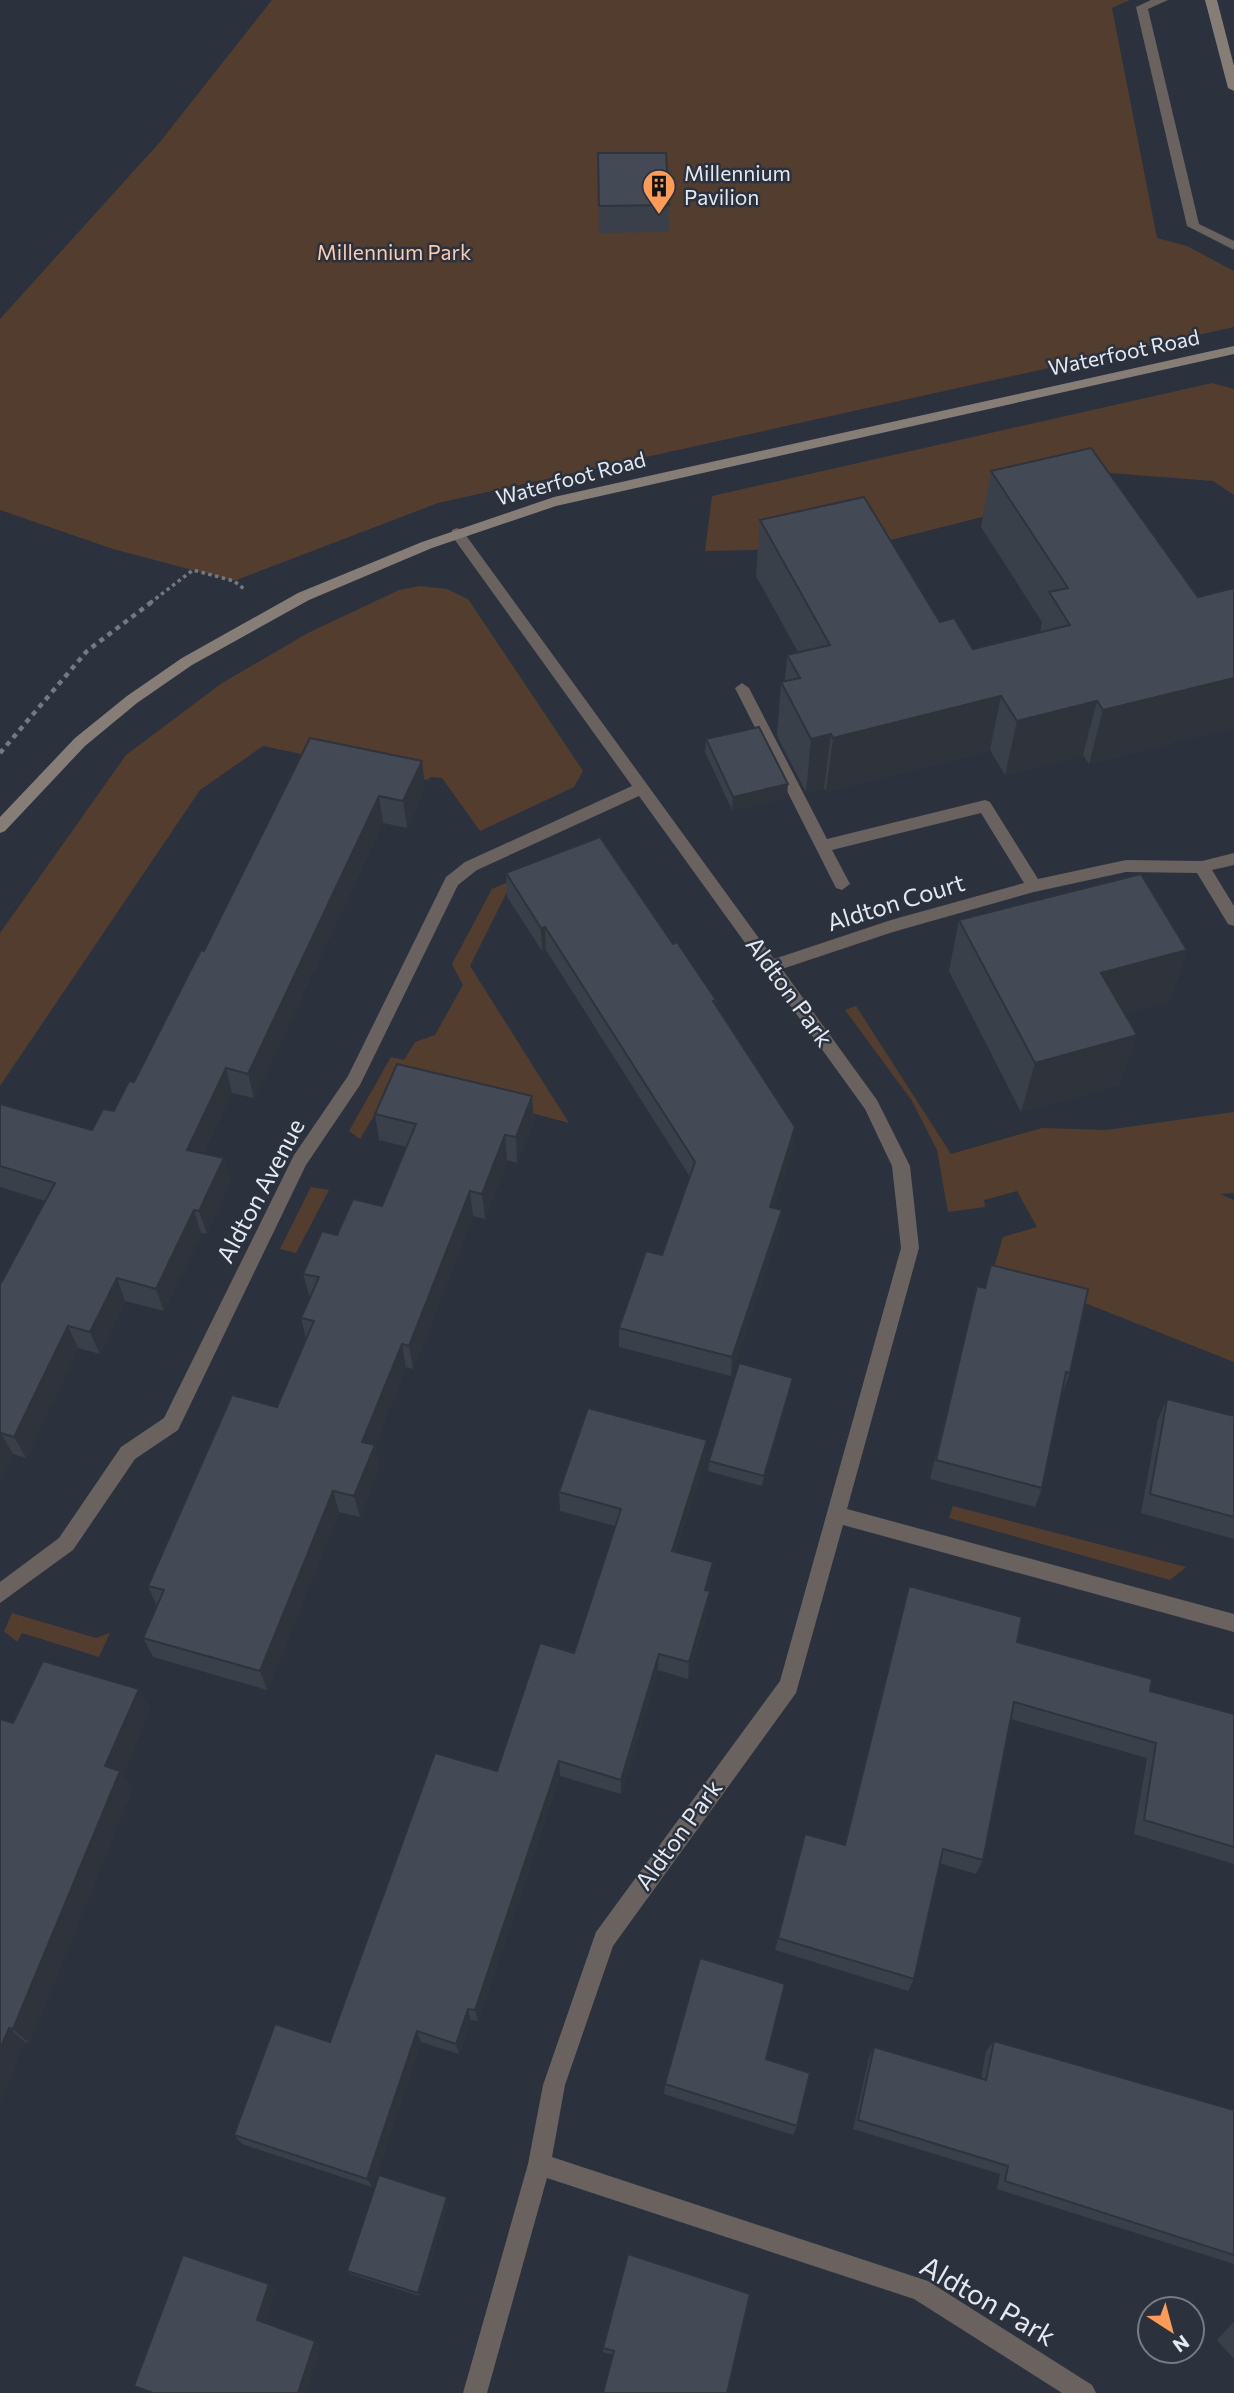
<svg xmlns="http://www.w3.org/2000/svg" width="1234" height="2393" viewBox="0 0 1234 2393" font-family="Commissioner,sans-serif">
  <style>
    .green { fill: #533d2f }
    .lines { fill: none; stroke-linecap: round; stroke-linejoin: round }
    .path-far1 { stroke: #737984; stroke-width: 3.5; stroke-dasharray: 3.5 3.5; stroke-linecap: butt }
    .path { stroke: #737984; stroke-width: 4.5; stroke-dasharray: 5 5; stroke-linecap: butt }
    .lane { fill: #69625e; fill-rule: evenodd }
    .street { fill: #69625e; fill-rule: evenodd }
    .secondary { fill: #877d77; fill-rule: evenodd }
    .wall { fill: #3a404a }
    .shaded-wall { fill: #2f343c }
    .building { fill: #434a56; stroke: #2f343c; stroke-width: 2 }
    .labels { text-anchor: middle; stroke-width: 5; stroke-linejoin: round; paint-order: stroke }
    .far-poi-label { font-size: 21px; fill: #e4e9f1; stroke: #2b323e; text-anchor: start }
    .far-park-label { font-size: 21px; fill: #fdccad; stroke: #2b323e }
    .far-street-label { font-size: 21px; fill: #e4e9f1; stroke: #2b323e }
    .street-label { font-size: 24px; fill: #e4e9f1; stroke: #2b323e }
    .near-street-label { font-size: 28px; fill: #e4e9f1; stroke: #2b323e }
  </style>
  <rect width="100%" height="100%" fill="#2b323e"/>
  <path class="green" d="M 272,0 L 1130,0 L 1112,8 L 1157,238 L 1187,246 L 1234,271 L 1234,327 L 438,503 L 234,581 L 113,549 L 0,510 L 0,319 L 160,142 Z
    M 1212,383 L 1234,389 L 1234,495 L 1213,481 L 1110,473 L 1058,498 L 859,548 L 705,551 L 712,496 Z
    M 420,586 L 447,589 L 468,599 L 583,771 L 574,787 L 480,831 L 442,778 L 431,777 L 427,780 L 263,746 L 200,790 L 0,1086 L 0,933 L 126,755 L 222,683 L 308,633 L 399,590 Z
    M 513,880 L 470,966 L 569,1123 L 397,1077 L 360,1139 L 349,1131 L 391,1057 L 404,1060 L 415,1042 L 435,1035 L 463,985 L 452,964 L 492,889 Z
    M 856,1006 L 951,1154 L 1042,1128 L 1106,1130 L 1234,1112 L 1234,1193 L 1220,1194 L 1234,1200 L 1234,1362 L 994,1267 L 1003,1237 L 1037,1227 L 1017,1191 L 984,1200 L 985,1207 L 948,1212 L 937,1150 L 912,1101 L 845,1010 Z
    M 311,1187 L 329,1190 L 296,1253 L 280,1249 Z
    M 953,1506 L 1186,1567 L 1170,1580 L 949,1518 Z
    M 12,1613 L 96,1638 L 110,1633 L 99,1657 L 22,1633 L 17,1642 L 4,1631 Z"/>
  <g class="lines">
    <path class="path-far1" d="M 150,603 L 193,570 L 234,581 L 244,589"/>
    <path class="path" d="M 0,753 L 87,651 L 153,601"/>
    <path class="lane" d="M 1151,0 L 1168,0 L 1148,9 L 1199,224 L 1234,241 L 1234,250 L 1187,226 L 1136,7 Z"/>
    <path class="street" d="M 457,528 L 462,530 L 774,959 L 891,920 L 1024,883 L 981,813 L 832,850 L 850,884 L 842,890 L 836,888 L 735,688 L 742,683 L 749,688 L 827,839 L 985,800 L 990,802 L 1038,879 L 1126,860 L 1202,861 L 1234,853 L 1234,865 L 1212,870 L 1234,906 L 1234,926 L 1228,924 L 1197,873 L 1126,872 L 1034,892 L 893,932 L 782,969 L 877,1100 L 910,1166 L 919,1248 L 847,1509 L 1234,1614 L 1234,1632 L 843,1525 L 796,1693 L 613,1946 L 565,2085 L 552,2157 L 928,2281 L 1092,2385 L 1096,2393 L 1062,2393 L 914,2299 L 547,2178 L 487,2393 L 463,2393 L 528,2164 L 543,2085 L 596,1932 L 780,1681 L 901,1248 L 892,1166 L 865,1109 L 639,796 L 477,870 L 458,885 L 360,1085 L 306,1165 L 178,1430 L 135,1459 L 73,1550 L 0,1603 L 0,1582 L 59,1538 L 121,1447 L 164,1418 L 294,1155 L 348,1076 L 446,877 L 465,862 L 632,786 L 452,536 L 452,530 Z"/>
    <path class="secondary" d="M 1205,0 L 1217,0 L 1234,66 L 1234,91 L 1228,88 Z
      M 1234,346 L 1234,354 L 556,506 L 432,548 L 309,600 L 192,665 L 137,703 L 85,746 L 5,831 L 0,833 L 0,817 L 75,738 L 127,696 L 182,658 L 298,593 L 422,542 L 554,497 Z"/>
  </g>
  <path class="wall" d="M 598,153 L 669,205 L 669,232 L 599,233 Z
    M 991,471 L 1198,597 L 1234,588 L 1234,727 L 1089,764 L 1083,755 L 1005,775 L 990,750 L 826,791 L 824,788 L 806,792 L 777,736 L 781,682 L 785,681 L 787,655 L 798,652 L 756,576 L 760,520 L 940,622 L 973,649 L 1040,633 L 1042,622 L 981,527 Z
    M 310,738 L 425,788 L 407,828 L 383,823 L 254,1098 L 232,1093 L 203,1154 L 224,1158 L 230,1182 L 207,1234 L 201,1233 L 164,1311 L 125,1301 L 100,1354 L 78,1348 L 26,1458 L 13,1454 L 0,1480 L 0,1285 L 45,1201 L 0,1187 L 0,1104 L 92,1130 L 114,1111 L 134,1082 L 204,951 Z
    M 706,739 L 787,797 L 732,810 L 705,752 Z
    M 506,873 L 673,944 L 716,1000 L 716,1005 L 795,1127 L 793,1148 L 774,1208 L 779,1231 L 731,1376 L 619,1347 L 619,1328 L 662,1255 L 690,1177 L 546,950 L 542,951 L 507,897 Z
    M 959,920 L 1187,950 L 1169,1001 L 1124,1013 L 1120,1085 L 1021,1112 L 949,971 Z
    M 532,1096 L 534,1122 L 517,1163 L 507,1160 L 485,1219 L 473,1216 L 413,1369 L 406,1367 L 375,1445 L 379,1467 L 360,1517 L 339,1512 L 267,1690 L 153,1657 L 143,1638 L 157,1606 L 148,1586 L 277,1407 L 306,1339 L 301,1318 L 310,1298 L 303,1274 L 337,1235 L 382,1206 L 407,1147 L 379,1140 L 375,1114 Z
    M 991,1265 L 1070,1373 L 1062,1394 L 1042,1488 L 1035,1507 L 930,1479 L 977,1286 L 985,1288 Z
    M 793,1378 L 791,1388 L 762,1486 L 708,1471 L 709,1461 Z
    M 1167,1399 L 1234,1416 L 1234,1539 L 1141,1513 L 1158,1419 Z
    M 707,1440 L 705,1460 L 676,1552 L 713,1562 L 711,1580 L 708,1591 L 708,1609 L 688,1679 L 658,1670 L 621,1794 L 560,1776 L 478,2021 L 471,2020 L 459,2054 L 421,2042 L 372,2187 L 242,2144 L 234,2135 L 330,2042 L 497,1771 L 574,1653 L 615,1526 L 560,1511 L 559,1492 Z
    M 909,1586 L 1017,1642 L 1150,1691 L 1234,1714 L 1234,1864 L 1134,1834 L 1147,1758 L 1011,1719 L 983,1860 L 976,1874 L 939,1863 L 914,1979 L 908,1991 L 775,1950 L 805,1834 L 844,1845 Z
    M 139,1689 L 150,1710 L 122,1775 L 132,1790 L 29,2043 L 25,2042 L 0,2101 L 0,1719 L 13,1723 Z
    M 994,2041 L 1234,2110 L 1234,2264 L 997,2189 L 1000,2174 L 853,2129 L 869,2057 L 874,2047 L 981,2079 L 986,2051 Z
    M 766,2059 L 797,2126 L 793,2135 L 664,2094 L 665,2084 Z
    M 447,2197 L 449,2201 L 420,2296 L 350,2274 L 347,2271 Z
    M 628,2254 L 613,2355 L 603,2352 L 603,2348 Z
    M 1234,2322 L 1234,2359 L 1217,2340 Z"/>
  <path class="shaded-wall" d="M 1234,678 L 1234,727 L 1089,764 L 1103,710 Z
    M 1001,696 L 990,750 L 826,791 L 833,738 Z
    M 1097,701 L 1083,755 L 1005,775 L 1017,721 Z
    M 831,734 L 824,788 L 806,792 L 811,739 Z
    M 422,761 L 425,788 L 407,828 L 403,801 Z
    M 788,784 L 787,797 L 732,810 L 733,797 Z
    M 379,796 L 383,823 L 254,1098 L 248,1074 Z
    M 545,927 L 546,950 L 542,951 L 541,928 Z
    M 1187,950 L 1169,1001 L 1086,1023 L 1101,973 Z
    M 1137,1035 L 1120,1085 L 1021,1112 L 1035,1063 Z
    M 226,1068 L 232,1093 L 194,1173 L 187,1150 Z
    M 532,1096 L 534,1122 L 517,1163 L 516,1137 Z
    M 795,1127 L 793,1148 L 768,1228 L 770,1207 Z
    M 505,1135 L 507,1160 L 485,1219 L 482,1194 Z
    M 224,1158 L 230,1182 L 207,1234 L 199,1211 Z
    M 470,1191 L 473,1216 L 413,1369 L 409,1346 Z
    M 194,1210 L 201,1233 L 164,1311 L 156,1289 Z
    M 782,1210 L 779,1231 L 731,1376 L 732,1357 Z
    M 117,1278 L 125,1301 L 100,1354 L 90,1332 Z
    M 68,1326 L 78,1348 L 26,1458 L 14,1437 Z
    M 402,1344 L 406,1367 L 375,1445 L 379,1467 L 360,1517 L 354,1496 L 362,1442 Z
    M 793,1378 L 791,1388 L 762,1486 L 764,1476 Z
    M 1,1433 L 13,1454 L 0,1480 L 0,1436 Z
    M 707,1440 L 705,1460 L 671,1569 L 672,1551 Z
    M 333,1491 L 339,1512 L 267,1690 L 260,1671 Z
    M 713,1562 L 711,1580 L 703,1607 L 705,1590 Z
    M 710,1591 L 708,1609 L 688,1679 L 689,1662 Z
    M 659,1654 L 658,1670 L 621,1794 L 621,1780 Z
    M 139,1689 L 150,1710 L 122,1775 L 132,1790 L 29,2043 L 13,2029 L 105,1766 Z
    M 559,1761 L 560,1776 L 478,2021 L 475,2010 Z
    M 468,2009 L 471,2020 L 459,2054 L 456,2044 Z
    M 9,2028 L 25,2042 L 0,2101 L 0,2049 Z
    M 417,2031 L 421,2042 L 372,2187 L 367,2179 Z
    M 447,2197 L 449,2201 L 420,2296 L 418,2293 Z
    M 269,2284 L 276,2290 L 265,2325 L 257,2320 Z
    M 315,2341 L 322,2345 L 306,2393 L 298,2393 Z"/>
  <path class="building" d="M 598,153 L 666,153 L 669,205 L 599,206 Z
    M 1091,448 L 1198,597 L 1234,588 L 1234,678 L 1103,710 L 1097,701 L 1017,721 L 1001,696 L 833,738 L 831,734 L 811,739 L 781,682 L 800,678 L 787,655 L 830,645 L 760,520 L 864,497 L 940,622 L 954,618 L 973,649 L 1070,625 L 1049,592 L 1068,588 L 991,471 Z
    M 759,727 L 788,784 L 733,797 L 706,739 Z
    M 310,738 L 422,761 L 403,801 L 379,796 L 248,1074 L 226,1068 L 187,1150 L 224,1158 L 199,1211 L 194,1210 L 156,1289 L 117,1278 L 90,1332 L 68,1326 L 14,1437 L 1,1433 L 0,1436 L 0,1285 L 55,1183 L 0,1166 L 0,1104 L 92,1130 L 103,1109 L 114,1111 L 129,1081 L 134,1082 L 201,950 L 204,951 Z
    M 600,837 L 673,944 L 677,942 L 716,1000 L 713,1001 L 795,1127 L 770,1207 L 782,1210 L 732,1357 L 619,1328 L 646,1251 L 662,1255 L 695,1162 L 545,927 L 541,928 L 506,873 Z
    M 1141,874 L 1187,950 L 1101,973 L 1137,1035 L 1035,1063 L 959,920 Z
    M 397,1064 L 532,1096 L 516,1137 L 505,1135 L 482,1194 L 470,1191 L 409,1346 L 402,1344 L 362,1442 L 375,1445 L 354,1496 L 333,1491 L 260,1671 L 143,1638 L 164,1590 L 148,1586 L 232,1395 L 277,1407 L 314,1321 L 301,1318 L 319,1277 L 303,1274 L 322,1231 L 337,1235 L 353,1199 L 382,1206 L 416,1124 L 375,1114 Z
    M 991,1265 L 1088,1289 L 1070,1373 L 1066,1372 L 1042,1488 L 936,1460 L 977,1286 L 985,1288 Z
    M 739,1363 L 793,1378 L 764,1476 L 709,1461 Z
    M 1167,1399 L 1234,1416 L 1234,1517 L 1150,1494 Z
    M 588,1408 L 707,1440 L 672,1551 L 713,1562 L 705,1590 L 710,1591 L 689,1662 L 659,1654 L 621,1780 L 559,1761 L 475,2010 L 468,2009 L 456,2044 L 417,2031 L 367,2179 L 234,2135 L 275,2024 L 330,2042 L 435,1753 L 497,1771 L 540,1643 L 574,1653 L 621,1509 L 559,1492 Z
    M 909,1586 L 1022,1617 L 1017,1642 L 1152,1679 L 1150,1691 L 1234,1714 L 1234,1847 L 1144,1820 L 1156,1743 L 1014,1702 L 983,1860 L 943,1849 L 914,1979 L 778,1938 L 805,1834 L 845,1845 Z
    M 43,1661 L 139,1689 L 105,1766 L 120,1771 L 13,2029 L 9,2028 L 0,2049 L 0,1719 L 13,1723 Z
    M 700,1958 L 785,1984 L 766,2059 L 810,2073 L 797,2126 L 665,2084 Z
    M 994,2041 L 1234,2110 L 1234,2255 L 1005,2181 L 1008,2166 L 858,2120 L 874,2047 L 986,2080 Z
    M 379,2175 L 447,2197 L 418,2293 L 347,2271 Z
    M 628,2254 L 750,2294 L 727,2393 L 603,2393 L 614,2351 L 603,2348 Z
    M 183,2255 L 269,2284 L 257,2320 L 315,2341 L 298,2393 L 153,2393 L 134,2386 Z"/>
  <defs>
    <symbol id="building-pin" viewBox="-11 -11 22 30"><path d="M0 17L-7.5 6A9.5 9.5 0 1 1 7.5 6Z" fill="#fe9c57" stroke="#2b323e"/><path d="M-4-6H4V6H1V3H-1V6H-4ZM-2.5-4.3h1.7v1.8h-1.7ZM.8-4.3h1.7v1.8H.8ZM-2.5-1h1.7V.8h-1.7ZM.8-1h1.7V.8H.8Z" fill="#111"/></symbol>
  </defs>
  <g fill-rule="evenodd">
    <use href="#building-pin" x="640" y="167" width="38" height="52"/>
  </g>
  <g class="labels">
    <g class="far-poi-label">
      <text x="684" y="181">Millennium<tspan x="684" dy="24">Pavilion</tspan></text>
    </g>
    <g class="far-park-label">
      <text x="394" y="260">Millennium Park</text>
    </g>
    <g class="far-street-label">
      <text transform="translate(1124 353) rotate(-12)" y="7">Waterfoot Road</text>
      <text transform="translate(571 479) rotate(-15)" y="7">Waterfoot Road</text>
    </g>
    <g class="street-label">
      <text transform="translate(896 903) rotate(-17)" y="8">Aldton Court</text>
      <text transform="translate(789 992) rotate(54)" y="8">Aldton Park</text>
      <text transform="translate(261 1191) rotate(-62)" y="8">Aldton Avenue</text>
      <text transform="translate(679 1835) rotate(-54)" y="8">Aldton Park</text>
    </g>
    <g class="near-street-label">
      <text transform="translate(988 2301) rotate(30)" y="10">Aldton Park</text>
    </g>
  </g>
  <g transform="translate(1171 2330) rotate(144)"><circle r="33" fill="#2b323e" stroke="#757b86" stroke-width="2"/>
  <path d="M0-5L12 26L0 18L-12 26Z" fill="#fe9c57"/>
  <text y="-10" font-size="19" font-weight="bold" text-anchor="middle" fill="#e4e9f1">N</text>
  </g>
</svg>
